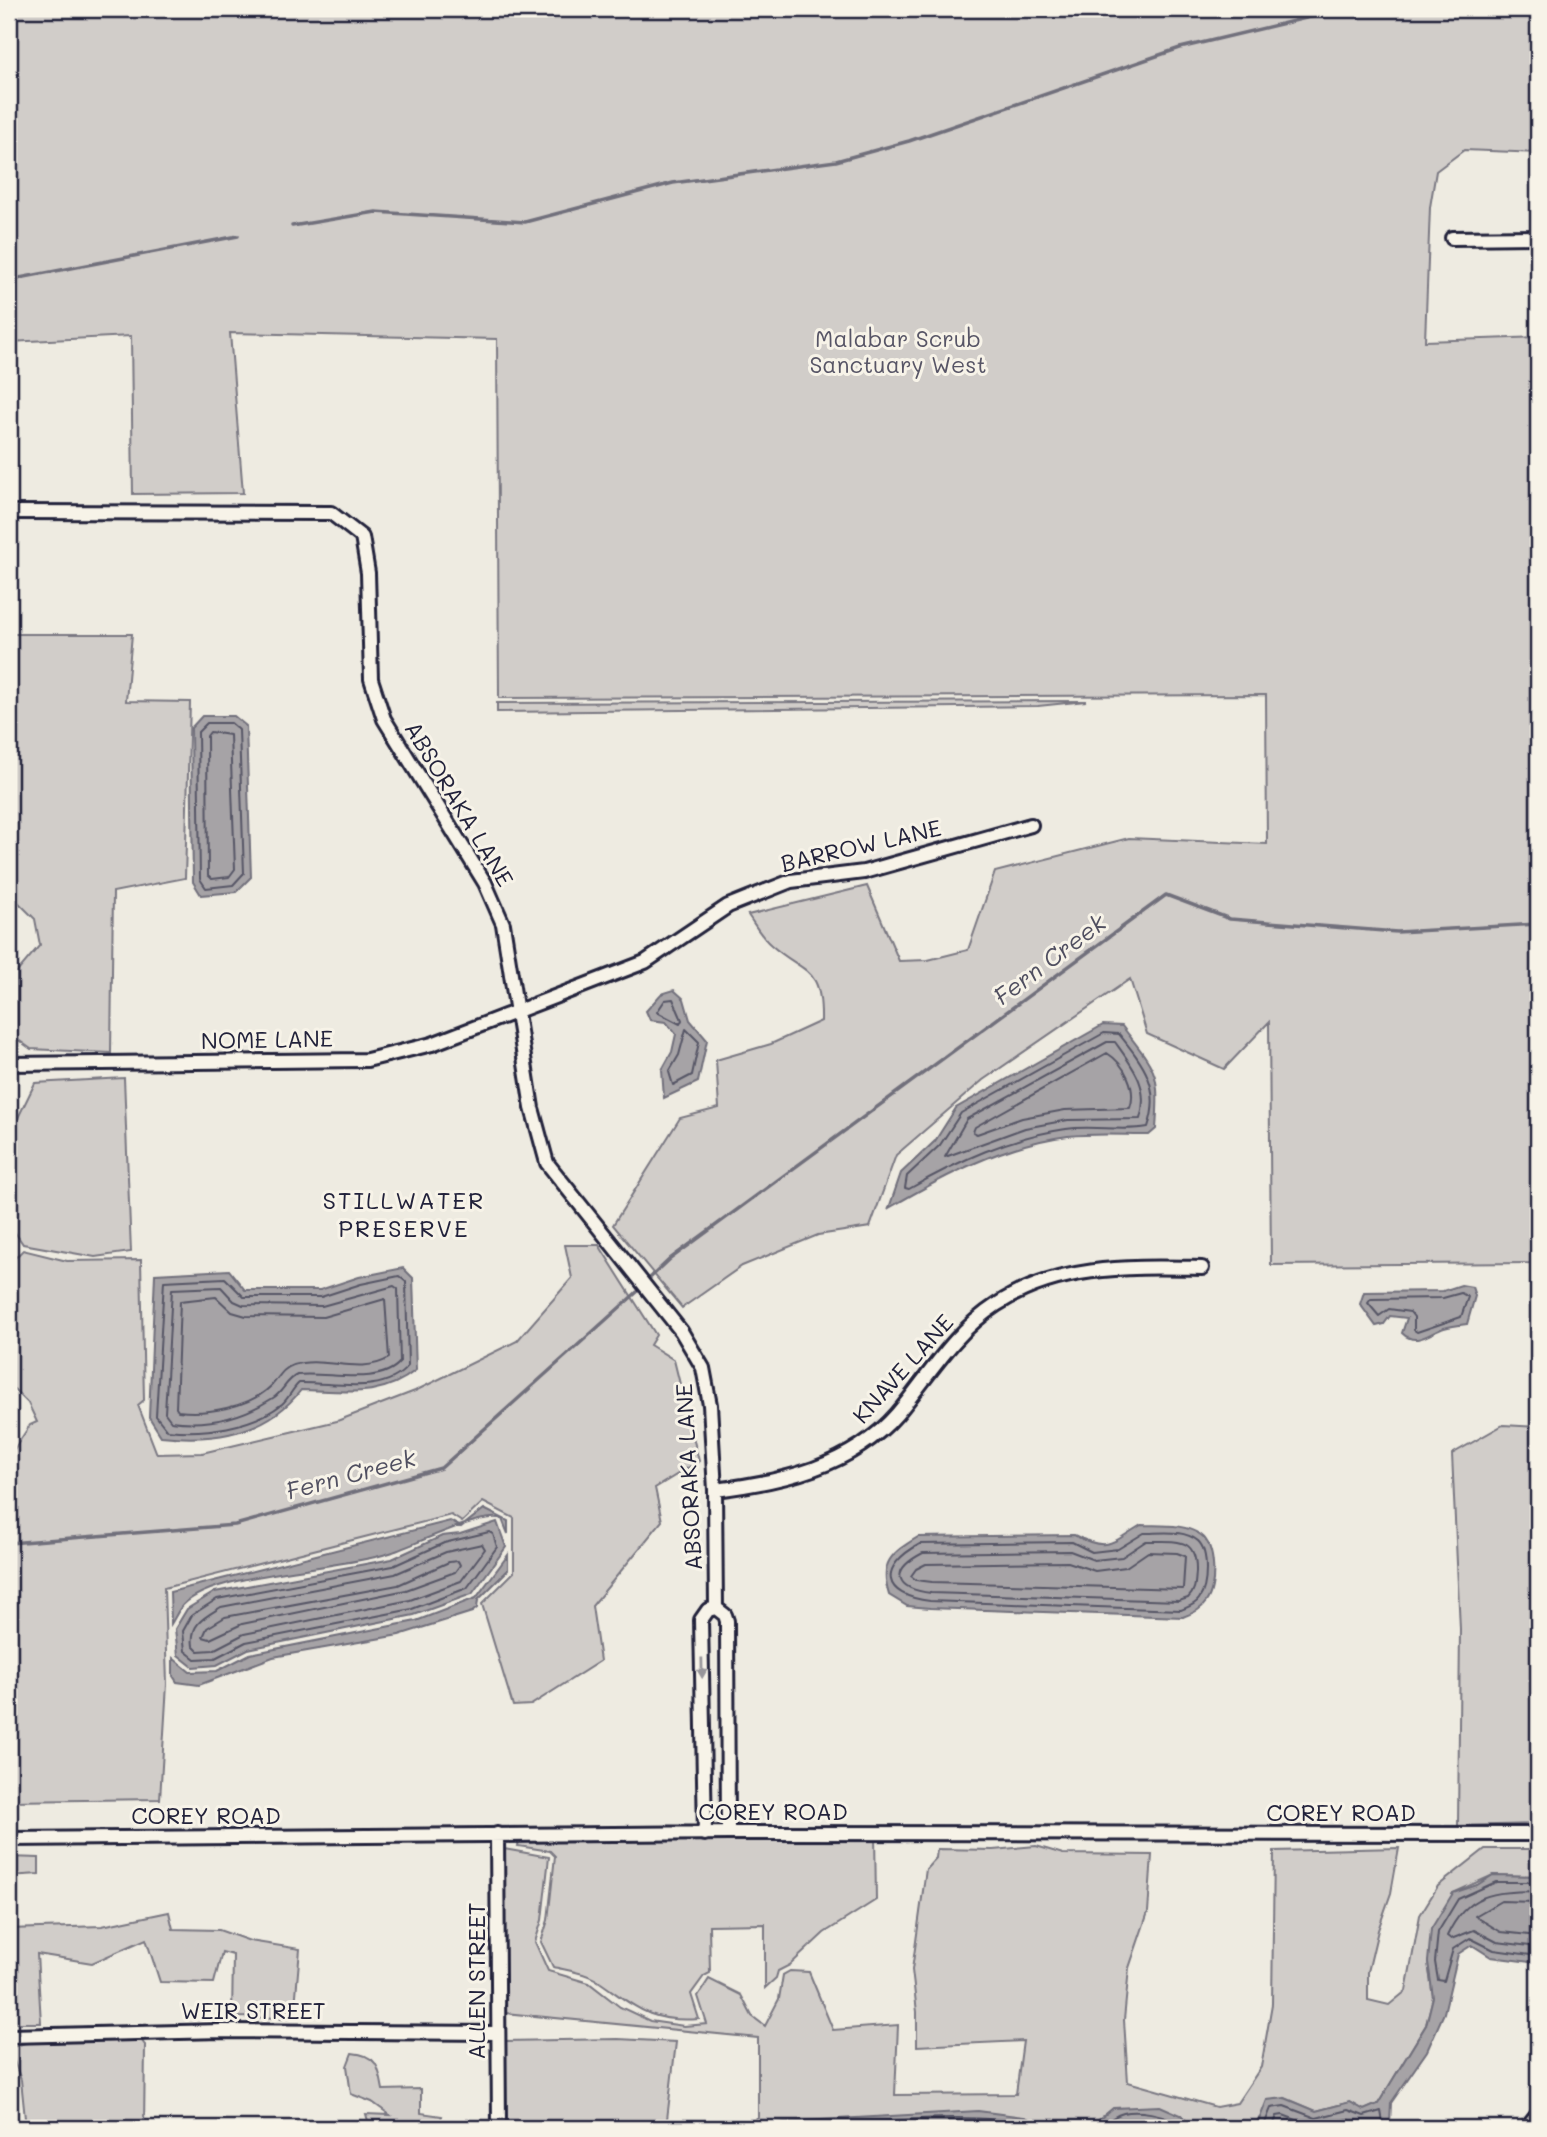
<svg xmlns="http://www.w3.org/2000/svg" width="1547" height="2137" viewBox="0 0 1547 2137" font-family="Mali,sans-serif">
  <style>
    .green { fill: #d1cdc9; stroke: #7a7882; stroke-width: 2 }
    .water { fill: #a6a3a6; stroke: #716f7b; stroke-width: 2 }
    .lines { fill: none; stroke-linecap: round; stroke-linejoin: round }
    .shore { stroke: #575666; stroke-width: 2 }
    .stream { stroke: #716f7b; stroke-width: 3.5 }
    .minor-casing { stroke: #22223b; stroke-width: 18 }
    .minor { stroke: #f7f3e8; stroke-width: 12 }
    .oneway { fill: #97959a }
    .labels { text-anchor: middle; stroke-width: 6; stroke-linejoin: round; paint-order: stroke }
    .park-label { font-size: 23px; fill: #575566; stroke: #f7f3e8 }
    .street-label { font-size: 23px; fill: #22223b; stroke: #f7f3e8 }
    .water-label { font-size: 24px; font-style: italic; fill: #504f60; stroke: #f7f3e8 }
    .neighbourhood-label { font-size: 24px; letter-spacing: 2px; fill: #22223b; stroke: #f7f3e8 }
  </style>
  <rect width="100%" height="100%" fill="#eeebe1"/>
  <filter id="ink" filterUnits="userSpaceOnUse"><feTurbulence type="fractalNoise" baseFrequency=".0143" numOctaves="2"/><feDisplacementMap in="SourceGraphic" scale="14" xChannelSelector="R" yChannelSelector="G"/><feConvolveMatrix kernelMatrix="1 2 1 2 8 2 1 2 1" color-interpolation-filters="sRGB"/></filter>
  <g filter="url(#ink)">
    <path class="green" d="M 9,9 L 1538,9 L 1538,153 L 1464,150 L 1436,171 L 1430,207 L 1425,341 L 1538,337 L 1538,1263 L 1271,1265 L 1269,1022 L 1224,1069 L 1147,1034 L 1130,979 L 983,1080 L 896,1155 L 870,1227 L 818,1235 L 742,1266 L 682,1308 L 613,1225 L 680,1118 L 719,1108 L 716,1060 L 771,1044 L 821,1021 C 822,965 805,975 771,945 C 762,938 755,925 748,915 L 867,886 L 899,961 L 928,960 L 968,950 L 995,872 L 1129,838 L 1267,844 L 1266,695 L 499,698 L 497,339 L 230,333 L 243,493 L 133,494 L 131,336 L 9,342 Z
      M 9,634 L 132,634 L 126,701 L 190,702 L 185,878 L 113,892 L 111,1053 L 31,1049 L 17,1039 L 17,972 L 40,945 L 35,919 L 17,901 L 9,901 Z
      M 1086,701 L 1038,706 L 497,712 L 497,703 Z
      M 124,1078 L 131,1252 L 95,1257 L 23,1244 L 14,1231 L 13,1128 L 35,1083 Z
      M 565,1245 L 599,1245 L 656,1335 L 650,1345 L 674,1360 L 699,1461 L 655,1488 L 662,1521 L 592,1606 L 600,1661 L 531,1705 L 513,1706 L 482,1604 L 514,1572 L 514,1518 L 483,1502 L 462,1522 L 451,1515 L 164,1588 L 167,1684 L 160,1799 L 9,1801 L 9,1457 L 30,1425 L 37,1422 L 28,1403 L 13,1388 L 12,1273 L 15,1258 L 23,1250 L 67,1261 L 141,1260 L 144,1400 L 138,1405 L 157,1454 L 202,1453 L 337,1421 L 415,1391 L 517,1341 L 572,1278 Z
      M 1503,1425 L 1538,1427 L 1538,1824 L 1458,1826 L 1460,1629 L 1452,1454 Z
      M 875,1834 L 876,1900 L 824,1933 L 790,1965 L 778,1971 L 776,1978 L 765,1988 L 765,1924 L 709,1925 L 710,1973 L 704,1976 L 691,1994 L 699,2019 C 647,2023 634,2005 595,1979 C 583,1972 566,1970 553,1967 L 541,1942 L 548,1920 L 555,1856 L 550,1851 L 518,1846 L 520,1835 Z
      M 1036,1846 L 1063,1854 L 1152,1855 L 1148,1912 L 1129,1968 L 1124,2020 L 1128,2082 L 1216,2107 L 1237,2103 L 1261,2067 L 1272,2004 L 1274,1851 L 1399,1848 L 1391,1893 L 1378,1930 L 1368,1972 L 1368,2000 L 1389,2005 L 1406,1991 L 1420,1915 L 1438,1886 L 1485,1849 L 1538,1849 L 1538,1876 L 1493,1875 L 1453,1893 L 1428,1962 L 1433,1997 L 1426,2025 L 1378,2104 L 1364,2110 L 1350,2102 L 1316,2111 L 1285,2098 L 1258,2119 L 1256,2128 L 1193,2128 L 1181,2115 L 1089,2128 L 1052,2128 L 1024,2117 L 787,2122 L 743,2128 L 758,2117 L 758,2038 L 505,2013 L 504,1849 L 549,1857 L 542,1920 L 535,1942 L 548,1971 L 589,1983 L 620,2007 L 650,2021 L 684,2026 L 707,2024 L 698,1996 L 709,1979 L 741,1995 L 752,2016 L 765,2026 L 779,1999 L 783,1975 L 790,1971 L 809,1972 L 833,2030 L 898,2025 L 895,2095 L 1016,2094 L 1023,2041 L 917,2046 L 917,2012 L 912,1970 L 926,1869 L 936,1858 L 937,1849 L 993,1850 Z
      M 9,1857 L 39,1858 L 39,1874 L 9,1876 Z
      M 169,1912 L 173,1929 L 219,1930 L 250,1941 L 300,1949 L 294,2018 L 232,2017 L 233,1955 L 222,1952 L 214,1983 L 160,1982 L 146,1939 L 92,1963 L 37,1954 L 41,2023 L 9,2023 L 9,1929 L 102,1926 Z
      M 618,2039 L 676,2042 L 666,2128 L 507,2128 L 505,2041 Z
      M 141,2040 L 145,2045 L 144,2128 L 26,2128 L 21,2080 L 9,2048 L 32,2041 Z
      M 352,2053 C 377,2055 379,2067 383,2090 L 421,2089 L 421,2113 L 442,2116 L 438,2128 L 370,2128 L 366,2114 L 390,2115 L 372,2102 L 351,2094 L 347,2066 Z"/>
    <path class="water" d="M 202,716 L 234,716 L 246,726 L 251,877 L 236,892 L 201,895 L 193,882 L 191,728 Z
      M 674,990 L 684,999 L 690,1020 L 707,1040 L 698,1082 L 664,1098 L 662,1070 L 672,1052 L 676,1034 L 666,1022 L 650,1020 L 646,1011 L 661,994 Z
      M 1103,1025 L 1122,1026 C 1157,1072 1160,1070 1156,1129 L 1149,1135 C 1123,1135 1095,1133 1068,1136 C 1004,1144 944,1176 889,1208 L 901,1173 L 935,1141 L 956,1108 Z
      M 403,1268 L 413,1278 L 416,1370 C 381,1399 344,1391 301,1390 C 267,1434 214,1442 161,1436 L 149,1417 L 155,1274 L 229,1270 L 245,1290 L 320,1290 L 359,1277 Z
      M 1461,1285 L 1472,1287 L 1475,1296 L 1467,1324 C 1459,1325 1451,1326 1444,1328 C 1429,1333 1416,1347 1402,1333 L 1407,1318 L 1390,1316 L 1384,1324 L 1376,1326 L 1360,1304 L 1364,1292 L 1443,1291 Z
      M 484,1509 L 508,1521 L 508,1534 L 502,1519 C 483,1511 412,1546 390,1553 C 340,1570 217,1571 183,1605 C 178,1610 175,1618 171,1624 L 170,1592 L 450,1521 L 461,1527 Z
      M 497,1522 L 506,1547 L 472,1594 L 414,1615 L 248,1649 L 217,1665 L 193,1667 L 178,1655 L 175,1629 L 187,1609 L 215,1592 L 392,1559 L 442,1536 L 460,1534 Z
      M 1141,1525 C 1161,1526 1184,1523 1201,1535 C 1216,1546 1217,1587 1206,1602 C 1200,1611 1192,1613 1183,1617 L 930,1608 L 907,1606 L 889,1595 C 879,1563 891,1553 918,1537 L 1074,1535 C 1109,1553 1112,1542 1141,1525 Z
      M 508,1555 L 508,1570 L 478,1600 L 477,1608 L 472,1612 L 399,1635 L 273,1657 L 199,1685 L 177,1682 L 173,1676 L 173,1658 L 190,1672 L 217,1671 L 250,1654 L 416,1621 L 476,1598 Z
      M 1493,1875 L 1538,1876 L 1538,1963 L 1491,1957 L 1472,1945 L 1458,1954 L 1444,2013 L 1427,2051 L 1391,2103 L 1390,2124 L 1395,2128 L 1256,2128 L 1267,2100 L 1285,2098 L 1316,2111 L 1350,2102 L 1364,2110 L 1378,2104 L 1426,2025 L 1433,1997 L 1428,1962 L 1431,1929 L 1453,1893 L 1477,1885 Z
      M 1160,2106 L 1181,2115 L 1193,2128 L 1089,2128 L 1113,2108 Z
      M 978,2111 L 1024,2117 L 1052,2128 L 758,2128 L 786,2122 Z"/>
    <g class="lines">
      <path class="shore" d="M 207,723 L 231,723 L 239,730 L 244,873 L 233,885 L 206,888 L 200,879 L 198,732 Z
        M 210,732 L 230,735 L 235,869 L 229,877 L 212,879 L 208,875 L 207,736 Z
        M 673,999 L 682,1020 L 680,1024 L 657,1012 L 665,1000 Z
        M 686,1029 L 699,1042 L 692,1075 L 673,1085 L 669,1072 L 679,1055 Z
        M 1104,1033 L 1119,1034 C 1143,1064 1162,1087 1148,1127 C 1121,1132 1093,1125 1066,1129 C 1010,1137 958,1161 909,1189 L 905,1188 L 907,1176 L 940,1145 L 961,1113 Z
        M 1107,1042 L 1115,1042 C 1133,1067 1150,1087 1140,1119 L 1068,1120 L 1025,1128 L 945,1157 L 967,1119 Z
        M 1107,1053 C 1125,1064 1137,1089 1130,1108 L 1065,1110 L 1022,1118 L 977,1134 L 973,1132 L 975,1127 Z
        M 399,1276 L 406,1282 L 408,1366 C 384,1396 333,1382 299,1383 C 292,1389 289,1398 282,1404 C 252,1428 204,1434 167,1430 L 156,1416 L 164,1281 L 225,1278 L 244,1297 L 321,1297 L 361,1284 Z
        M 394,1286 L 398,1289 L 400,1362 C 379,1387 325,1371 297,1375 C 286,1380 283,1392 273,1398 C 242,1418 207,1426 171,1421 L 165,1413 L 172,1289 L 221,1287 L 234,1301 L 243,1305 L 322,1306 Z
        M 1461,1293 L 1468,1297 L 1461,1317 L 1417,1332 L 1414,1330 L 1414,1317 L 1410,1312 L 1389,1309 L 1379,1316 L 1368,1303 L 1371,1299 L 1443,1298 Z
        M 216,1297 L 232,1312 L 246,1316 L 323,1317 L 385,1299 L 389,1358 C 360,1376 323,1355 293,1365 C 281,1369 278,1380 270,1387 C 250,1407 205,1415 178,1411 L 176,1408 L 180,1301 Z
        M 489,1532 L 493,1534 L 497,1547 L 467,1588 L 412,1609 L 246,1642 L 215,1658 L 195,1659 L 185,1651 L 183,1631 L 192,1615 L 217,1599 L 393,1566 L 444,1543 Z
        M 1144,1533 C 1161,1533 1184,1529 1198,1541 C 1209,1551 1208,1587 1199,1599 C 1195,1605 1188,1607 1181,1610 L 930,1601 C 882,1596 877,1567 920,1544 L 1072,1542 L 1092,1552 L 1118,1549 Z
        M 1146,1541 C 1175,1542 1197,1535 1196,1572 C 1195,1582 1196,1590 1188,1598 L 1179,1601 L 931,1593 C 896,1589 888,1571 923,1553 L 1070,1551 L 1094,1560 L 1122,1557 Z
        M 482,1544 L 485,1549 L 461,1581 L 410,1600 L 244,1634 L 213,1650 L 198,1651 L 193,1646 C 190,1624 203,1618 221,1607 L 395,1574 L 446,1552 Z
        M 1148,1552 L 1177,1553 L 1185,1556 L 1183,1589 L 932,1582 L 916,1580 L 911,1576 L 916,1569 L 926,1564 L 1068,1562 L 1095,1571 L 1126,1567 Z
        M 458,1561 L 460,1565 L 455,1572 L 406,1590 L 242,1624 L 210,1639 L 203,1637 L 207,1628 L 225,1617 L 398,1585 L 449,1562 Z
        M 1538,1882 L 1496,1882 L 1458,1899 L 1438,1932 L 1435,1962 L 1438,1980 L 1444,1981 L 1453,1949 L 1470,1938 L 1494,1950 L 1538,1956
        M 1538,1891 C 1494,1892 1467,1892 1447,1936 L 1451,1939 L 1474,1930 L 1497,1942 L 1538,1947
        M 1538,1902 L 1501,1901 L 1475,1916 L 1501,1932 L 1538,1936
        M 801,2128 C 860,2125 983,2107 1034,2128
        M 1101,2128 C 1105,2125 1109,2120 1114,2117 C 1131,2106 1171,2114 1183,2128
        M 1263,2128 L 1271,2108 L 1284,2106 L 1316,2118 L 1348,2110 L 1364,2116 L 1381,2111 L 1384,2128
        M 1272,2128 L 1277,2116 L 1283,2115 L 1315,2127 L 1347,2119 L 1360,2125 L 1372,2124 L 1375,2128"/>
      <path class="stream" d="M 292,226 L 376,212 L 525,222 L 673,183 L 836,161 L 909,141 L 1180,48 L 1344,9
        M 9,280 L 238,236
        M 651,1277 L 670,1259 L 1166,895 L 1230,919 L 1397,932 L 1538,924
        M 9,1543 L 235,1525 L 441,1468 L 637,1292"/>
      <defs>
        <path id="minor" d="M 1452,238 L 1538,237
          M 9,512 L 331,513 L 362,537 L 368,573 L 371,679 L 384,719 L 485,883 L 503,924 L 532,1108 L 547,1163 L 681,1331 L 703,1368 L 710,1405 L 715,1490 L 716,1608
          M 9,1064 L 367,1060 L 432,1044 L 645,962 L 728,906 L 791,881 L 864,872 L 1031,825
          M 715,1490 C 781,1482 851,1467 897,1414 C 929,1376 953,1333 996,1305 C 1058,1264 1131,1267 1202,1268
          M 716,1608 L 725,1615 L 727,1621 L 728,1833
          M 497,1834 L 499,2128
          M 705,1834 L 701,1620 L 708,1610 L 716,1608
          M 9,1839 L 728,1833 L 1538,1834
          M 9,2036 L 222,2031 L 497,2033
          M 1527,2128 L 1538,2114"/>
      </defs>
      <use href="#minor" class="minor-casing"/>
      <use href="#minor" class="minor"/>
    </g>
    <defs><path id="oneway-solid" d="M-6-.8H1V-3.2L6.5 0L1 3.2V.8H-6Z" transform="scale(1.75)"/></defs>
    <use class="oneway" href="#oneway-solid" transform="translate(702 1668) rotate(89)"/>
  </g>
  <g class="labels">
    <g class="park-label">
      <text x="898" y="347">Malabar Scrub<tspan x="898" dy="26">Sanctuary West</tspan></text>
    </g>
    <g class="street-label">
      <text transform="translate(459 804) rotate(59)" y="8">ABSORAKA LANE</text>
      <text transform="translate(861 846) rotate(-13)" y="8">BARROW LANE</text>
      <text transform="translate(267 1040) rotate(-1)" y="8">NOME LANE</text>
      <text transform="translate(903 1369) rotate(-48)" y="8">KNAVE LANE</text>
      <text transform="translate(689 1477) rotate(-93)" y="8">ABSORAKA LANE</text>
      <text x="773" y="1820">COREY ROAD</text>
      <text x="1341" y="1821">COREY ROAD</text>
      <text x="206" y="1824">COREY ROAD</text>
      <text transform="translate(477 1981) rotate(-90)" y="8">ALLEN STREET</text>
      <text x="253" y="2019">WEIR STREET</text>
    </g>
    <g class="water-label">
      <text transform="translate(1050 960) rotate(-37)" y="8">Fern Creek</text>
      <text transform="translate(351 1475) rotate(-15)" y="8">Fern Creek</text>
    </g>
    <g class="neighbourhood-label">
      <text x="404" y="1209">STILLWATER<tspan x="404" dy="28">PRESERVE</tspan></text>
    </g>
  </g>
  <rect width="1547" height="2137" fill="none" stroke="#f7f3e8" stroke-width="35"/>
  <rect x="18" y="18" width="1512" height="2102" fill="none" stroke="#22223b" stroke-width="2.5" filter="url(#ink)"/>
</svg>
